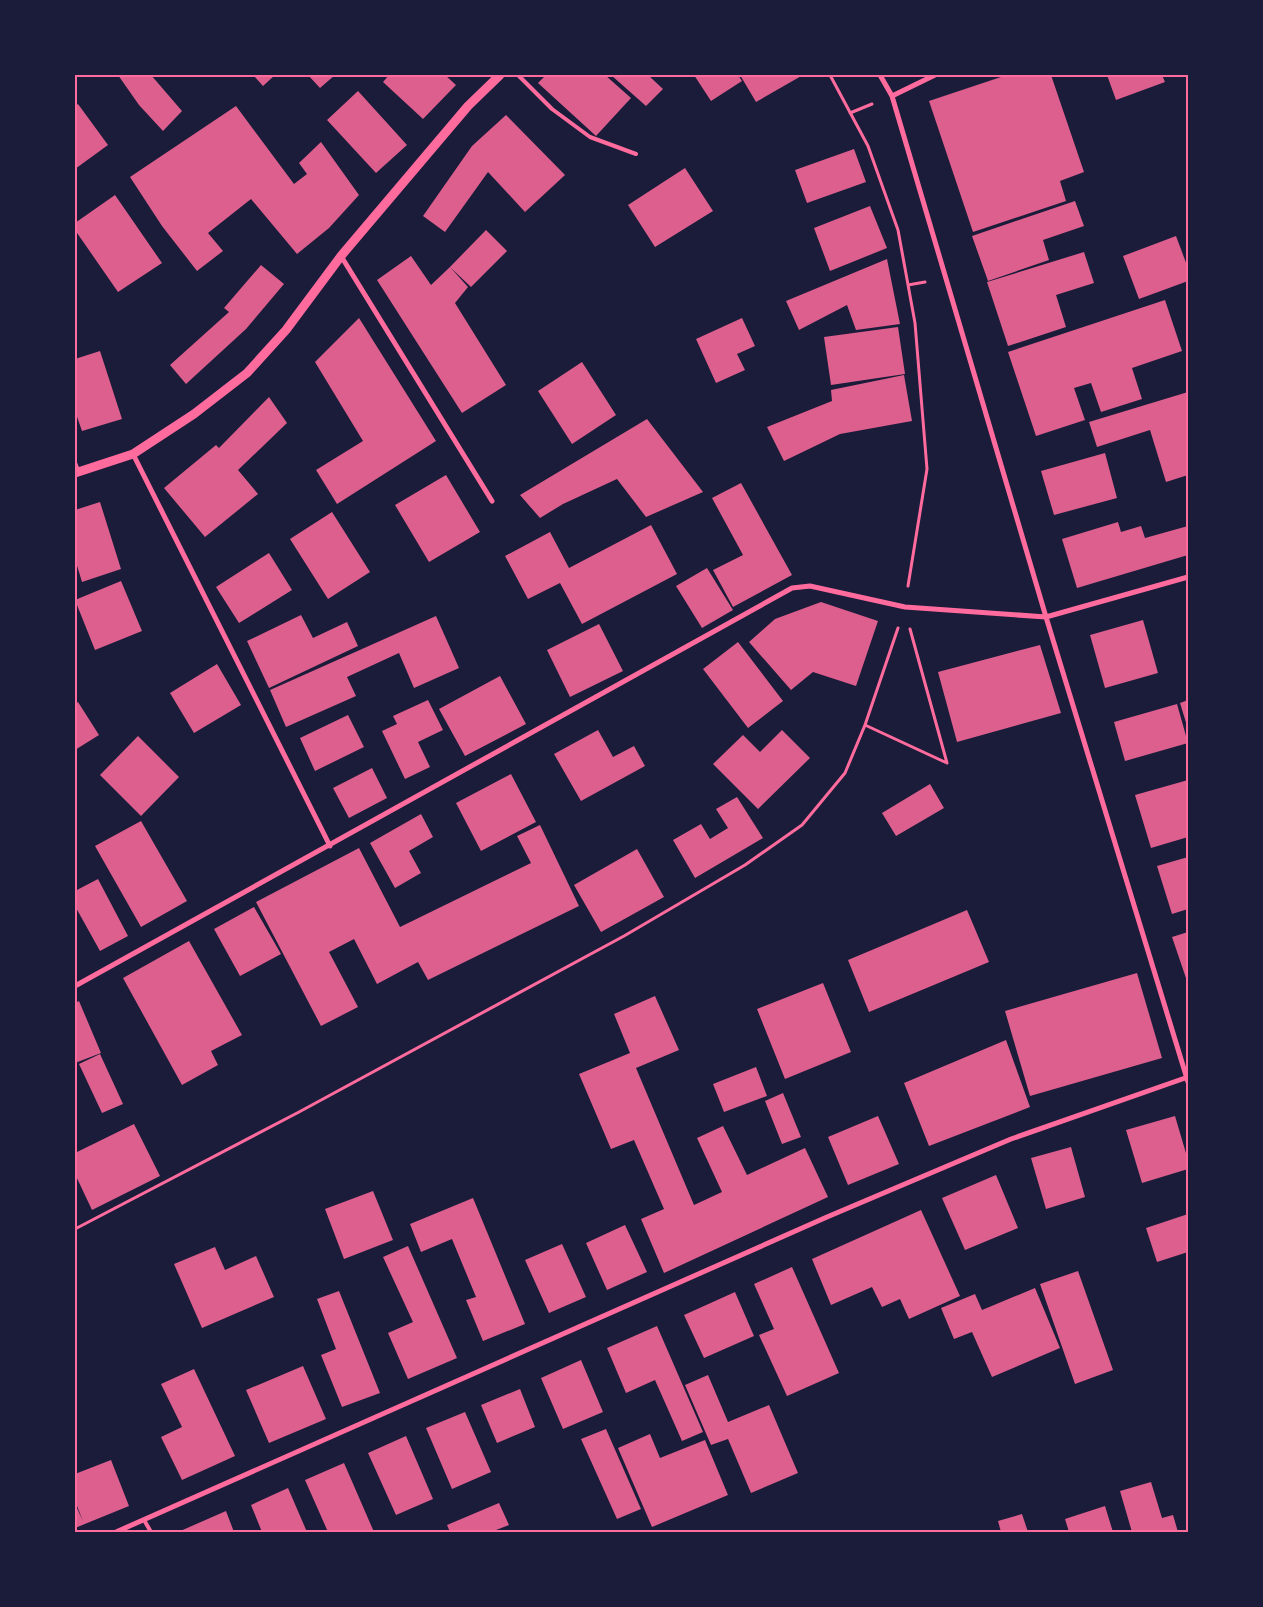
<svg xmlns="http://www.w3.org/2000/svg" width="1263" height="1607" viewBox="0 0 1263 1607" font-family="'Open Sans',sans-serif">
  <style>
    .building { fill: #dd5f8e }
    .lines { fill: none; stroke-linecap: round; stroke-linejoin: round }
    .path { stroke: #ff6b9d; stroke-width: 3 }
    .service { stroke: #ff6b9d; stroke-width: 4 }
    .minor { stroke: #ff6b9d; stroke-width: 5 }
    .tertiary { stroke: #ff6b9d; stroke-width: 9 }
    .neatline { fill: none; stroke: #ff6b9d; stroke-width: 2 }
  </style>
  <rect width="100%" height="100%" fill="#1b1b3a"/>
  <path class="building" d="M 118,75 L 151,75 L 182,111 L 163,131 L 139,105 Z
    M 253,75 L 275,75 L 263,86 Z
    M 308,75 L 335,75 L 320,88 Z
    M 389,75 L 445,75 L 456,85 L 423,119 L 383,82 Z
    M 546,75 L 605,75 L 631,98 L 596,136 L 538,83 Z
    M 611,75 L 648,75 L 663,89 L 646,106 Z
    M 694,75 L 738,75 L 742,81 L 711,101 Z
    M 740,75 L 803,75 L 756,102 Z
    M 1007,75 L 1051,75 L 1084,172 L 1060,181 L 1066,201 L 973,232 L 929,101 Z
    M 1107,75 L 1162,75 L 1165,82 L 1116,100 Z
    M 358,91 L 407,145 L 376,173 L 327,120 Z
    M 78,104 L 108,145 L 75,169 L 75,106 Z
    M 236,106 L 294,184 L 307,174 L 299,163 L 321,142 L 359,195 L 329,228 L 297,254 L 251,199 L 208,233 L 223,251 L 197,271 L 162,226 L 130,177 Z
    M 506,115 L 565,175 L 525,212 L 488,172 L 445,232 L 423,216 L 472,146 Z
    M 854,149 L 866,182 L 807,203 L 795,170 Z
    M 685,168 L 713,211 L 655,247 L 628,205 Z
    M 115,195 L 162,263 L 118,292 L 75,230 L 75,223 Z
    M 1075,201 L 1084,226 L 1043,240 L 1049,260 L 988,281 L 972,236 Z
    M 870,206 L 887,248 L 830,271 L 814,228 Z
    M 486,230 L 507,251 L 471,287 L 450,267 Z
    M 1176,236 L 1188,268 L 1188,281 L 1139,299 L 1123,256 Z
    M 1084,252 L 1094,283 L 1056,295 L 1066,327 L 1008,346 L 987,282 Z
    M 411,256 L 431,285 L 450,267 L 468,287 L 455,303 L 506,385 L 462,413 L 377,280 Z
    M 887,259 L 900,324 L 856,330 L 847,305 L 799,330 L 786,301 Z
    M 261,265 L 284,284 L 246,329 L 186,384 L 170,365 L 229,312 L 224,308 Z
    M 1165,300 L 1182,351 L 1132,368 L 1142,399 L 1101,412 L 1091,383 L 1074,388 L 1085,420 L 1036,436 L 1008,352 Z
    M 359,318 L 436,441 L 337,504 L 316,470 L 363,441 L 315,362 Z
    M 742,318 L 755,346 L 737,354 L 745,370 L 716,383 L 696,339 Z
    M 898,327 L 905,374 L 831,385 L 824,337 Z
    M 100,351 L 122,419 L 82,431 L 75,411 L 75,359 Z
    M 582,362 L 616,415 L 572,444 L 538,391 Z
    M 904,375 L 912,421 L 840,434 L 784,461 L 767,427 L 832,401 L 831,390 Z
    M 1188,392 L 1188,475 L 1166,482 L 1150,430 L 1097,447 L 1089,422 Z
    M 269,397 L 287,423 L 238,470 L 258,494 L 205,537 L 164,488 L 216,445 L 219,448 Z
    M 647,419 L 703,492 L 646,517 L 617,479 L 563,504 L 540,518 L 520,495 Z
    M 1105,453 L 1117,498 L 1054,515 L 1041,471 Z
    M 446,475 L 480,532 L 429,562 L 395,505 Z
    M 741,483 L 792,575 L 733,607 L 713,570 L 743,555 L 712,498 Z
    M 100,502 L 121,569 L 82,582 L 75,559 L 75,510 Z
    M 332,512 L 370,572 L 328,599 L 290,539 Z
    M 1118,522 L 1121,532 L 1141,526 L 1145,538 L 1188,526 L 1188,555 L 1077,588 L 1062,539 Z
    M 651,525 L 677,574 L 582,624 L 560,583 L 528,599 L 505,556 L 550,532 L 569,568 Z
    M 269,553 L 292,590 L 239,623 L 216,587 Z
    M 707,568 L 733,610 L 702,628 L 676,586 Z
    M 121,581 L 142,631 L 95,650 L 75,600 Z
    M 821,602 L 878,621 L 856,686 L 813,672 L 791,690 L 749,642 L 775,619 Z
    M 301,615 L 313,638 L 347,622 L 358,646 L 269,688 L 247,641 Z
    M 436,616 L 459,668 L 414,688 L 399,653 L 347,677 L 356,696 L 286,727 L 270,690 Z
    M 1143,620 L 1158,673 L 1105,688 L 1090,635 Z
    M 599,624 L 623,671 L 570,697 L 547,650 Z
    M 738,642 L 783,701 L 748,728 L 703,669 Z
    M 1040,645 L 1061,713 L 957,742 L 938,672 Z
    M 217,664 L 241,705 L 194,733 L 170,693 Z
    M 500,676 L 526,724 L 465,756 L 439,709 Z
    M 428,700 L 443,730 L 418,742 L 430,767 L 405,779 L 382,731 L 397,724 L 393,716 Z
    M 1188,700 L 1188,729 L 1180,703 Z
    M 78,702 L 99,735 L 75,750 L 75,704 Z
    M 1177,704 L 1188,743 L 1125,761 L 1114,722 Z
    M 348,715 L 364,747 L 315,771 L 300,738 Z
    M 598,730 L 613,757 L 634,746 L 645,766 L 581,801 L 554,754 Z
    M 782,730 L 810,758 L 758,809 L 713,764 L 743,735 L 760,752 Z
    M 138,736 L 179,777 L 141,816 L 100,775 Z
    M 372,768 L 387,798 L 349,818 L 333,788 Z
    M 511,774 L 536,822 L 481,851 L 456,803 Z
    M 1188,780 L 1188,837 L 1151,848 L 1135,795 Z
    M 930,784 L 944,808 L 896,836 L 882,813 Z
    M 737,797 L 763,838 L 695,878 L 673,840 L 701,824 L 710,839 L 728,828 L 716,809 Z
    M 421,814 L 433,837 L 409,851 L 421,873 L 395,888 L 370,843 Z
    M 141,821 L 187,901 L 141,927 L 95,846 Z
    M 540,825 L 579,906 L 428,980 L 418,962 L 377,984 L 354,939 L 329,952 L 358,1007 L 321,1026 L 256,902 L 359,848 L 400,927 L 531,863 L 517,836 Z
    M 637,849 L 664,897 L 601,932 L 574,885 Z
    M 1188,857 L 1188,909 L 1172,914 L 1157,866 Z
    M 98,879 L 128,936 L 100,951 L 75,906 L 75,891 Z
    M 254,907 L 281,954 L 240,976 L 214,929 Z
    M 967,910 L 989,962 L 869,1012 L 848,960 Z
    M 1188,932 L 1188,984 L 1172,937 Z
    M 189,941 L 242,1035 L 211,1051 L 218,1065 L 182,1085 L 123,978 Z
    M 1137,973 L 1162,1058 L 1030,1096 L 1005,1011 Z
    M 823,983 L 851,1052 L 785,1079 L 757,1009 Z
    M 655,996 L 679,1050 L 636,1068 L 694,1205 L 722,1192 L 697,1138 L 723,1126 L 747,1175 L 805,1148 L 828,1197 L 664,1273 L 641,1219 L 664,1209 L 634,1140 L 611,1149 L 579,1074 L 630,1053 L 614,1014 Z
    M 79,1001 L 101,1053 L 75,1063 L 75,1003 Z
    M 1006,1040 L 1030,1107 L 929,1146 L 904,1083 Z
    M 100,1054 L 123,1104 L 102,1113 L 79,1064 Z
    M 756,1067 L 767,1096 L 724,1112 L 713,1084 Z
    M 783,1093 L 801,1137 L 782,1144 L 765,1101 Z
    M 878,1116 L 899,1164 L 848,1185 L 828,1137 Z
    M 1175,1116 L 1188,1160 L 1188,1169 L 1142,1183 L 1126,1130 Z
    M 134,1124 L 160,1176 L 92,1210 L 75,1174 L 75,1153 Z
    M 1071,1147 L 1085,1197 L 1046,1209 L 1031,1158 Z
    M 996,1175 L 1018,1228 L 965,1250 L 942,1198 Z
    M 373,1191 L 393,1240 L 344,1259 L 325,1209 Z
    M 473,1198 L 525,1324 L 483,1341 L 466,1300 L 476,1297 L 452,1239 L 421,1252 L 410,1224 Z
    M 921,1210 L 960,1296 L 909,1319 L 900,1299 L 882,1307 L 872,1287 L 831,1305 L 812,1259 Z
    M 1188,1214 L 1188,1252 L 1157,1262 L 1146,1228 Z
    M 625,1225 L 647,1272 L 607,1290 L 586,1243 Z
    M 562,1244 L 586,1297 L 549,1313 L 525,1260 Z
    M 408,1246 L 457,1358 L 408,1379 L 388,1333 L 413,1322 L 383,1257 Z
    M 215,1247 L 225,1270 L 256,1256 L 274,1297 L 202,1328 L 174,1264 Z
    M 792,1267 L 839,1373 L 787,1396 L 759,1335 L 774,1329 L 754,1284 Z
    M 1078,1271 L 1113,1370 L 1075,1384 L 1040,1284 Z
    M 1035,1288 L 1060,1348 L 992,1377 L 972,1332 L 954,1339 L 941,1308 L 975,1294 L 982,1310 Z
    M 339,1291 L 380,1393 L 342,1407 L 321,1355 L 336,1349 L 317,1299 Z
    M 735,1292 L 754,1336 L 704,1358 L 684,1315 Z
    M 657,1326 L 703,1432 L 682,1441 L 655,1380 L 626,1393 L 607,1348 Z
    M 581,1360 L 603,1412 L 563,1429 L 541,1378 Z
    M 303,1366 L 326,1419 L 269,1443 L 246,1390 Z
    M 194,1369 L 235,1456 L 182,1480 L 161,1437 L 182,1427 L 161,1384 Z
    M 708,1375 L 728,1422 L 769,1405 L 798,1473 L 751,1493 L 728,1439 L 711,1445 L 685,1385 Z
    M 520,1389 L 535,1427 L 497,1443 L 481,1405 Z
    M 465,1412 L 491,1472 L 452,1489 L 426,1428 Z
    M 606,1429 L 641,1509 L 617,1519 L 581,1439 Z
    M 650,1434 L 660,1458 L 705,1440 L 728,1495 L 652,1527 L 618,1448 Z
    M 406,1436 L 433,1499 L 396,1515 L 368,1453 Z
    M 111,1460 L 129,1506 L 75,1528 L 75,1504 L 83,1521 L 75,1501 L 75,1474 Z
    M 344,1463 L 374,1532 L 328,1532 L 305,1480 Z
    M 1151,1482 L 1162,1518 L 1173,1515 L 1178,1532 L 1132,1532 L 1120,1491 Z
    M 288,1488 L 307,1532 L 262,1532 L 251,1505 Z
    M 499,1503 L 509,1525 L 491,1532 L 450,1532 L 447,1525 Z
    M 1105,1506 L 1113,1532 L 1069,1532 L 1065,1519 Z
    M 226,1511 L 234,1532 L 178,1532 Z
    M 1022,1514 L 1028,1532 L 1001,1532 L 998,1521 Z"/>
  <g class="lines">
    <path class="path" d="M 830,75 L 868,146 L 898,230 L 915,323 L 927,469 L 908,586
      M 850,113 L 872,104
      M 908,285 L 925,282
      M 865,725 L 947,763 L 910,629
      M 75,1229 L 299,1112 L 624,936 L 745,865 L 802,825 L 845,773 L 865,725 L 898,628"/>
    <path class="service" d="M 518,75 L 552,109 L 590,137 L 636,154
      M 144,1520 L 151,1532"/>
    <path class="minor" d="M 880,75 L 892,96 L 1046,617 L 1188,1082
      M 892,96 L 935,75
      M 341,256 L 492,501
      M 133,454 L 330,846
      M 75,464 L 78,472
      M 75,986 L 792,588 L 810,586 L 905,607 L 1046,617 L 1188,577
      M 116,1532 L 827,1217 L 1011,1139 L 1188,1077"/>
    <path class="tertiary" d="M 75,473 L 133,454 L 194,414 L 247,373 L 286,330 L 341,256 L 468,106 L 500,75"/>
  </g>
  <rect width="1263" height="1607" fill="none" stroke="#1b1b3a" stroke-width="152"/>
  <rect x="76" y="76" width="1111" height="1455" class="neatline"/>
</svg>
